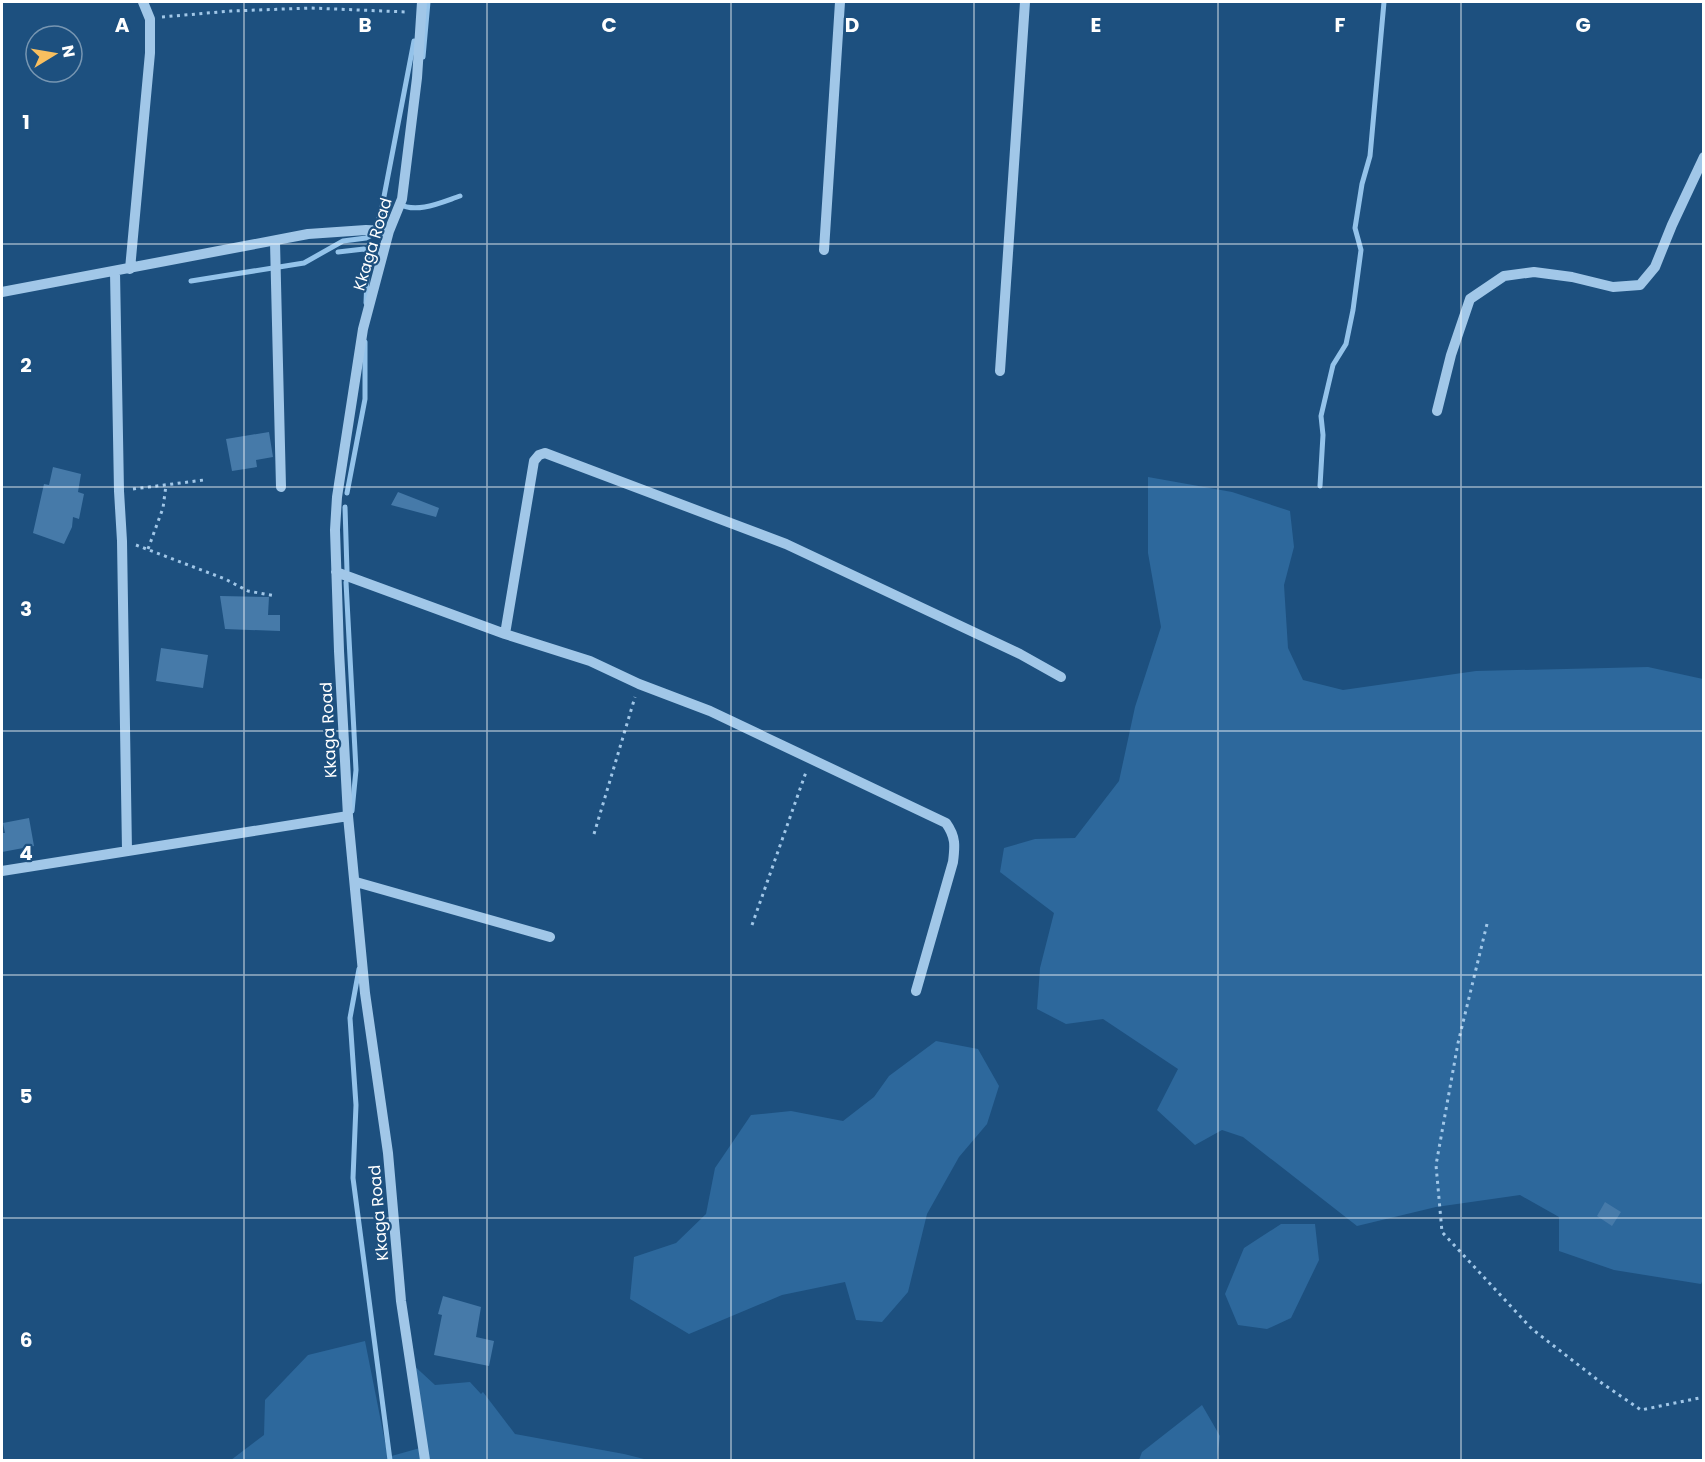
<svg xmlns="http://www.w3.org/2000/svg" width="1705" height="1462" viewBox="0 0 1705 1462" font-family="Poppins,sans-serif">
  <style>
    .green { fill: #2d689c }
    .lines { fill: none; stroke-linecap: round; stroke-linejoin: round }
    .stream { stroke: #94c3ea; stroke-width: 5 }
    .building { fill: #467aa9 }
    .path { stroke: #a1c7e8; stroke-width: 3; stroke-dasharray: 3 4.5; stroke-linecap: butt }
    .minor { stroke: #a1c7e8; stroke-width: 10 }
    .grid { fill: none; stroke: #fff; stroke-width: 1.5; stroke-opacity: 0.55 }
    .labels { text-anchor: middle; stroke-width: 4.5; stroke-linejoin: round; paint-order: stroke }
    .street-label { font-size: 16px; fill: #fff; stroke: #1d507f }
    .grid-label { font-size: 20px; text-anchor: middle; font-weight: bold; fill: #fff; stroke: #1d507f; stroke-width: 4.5; stroke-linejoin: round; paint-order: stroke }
  </style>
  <rect width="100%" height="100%" fill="#1d507f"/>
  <path class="green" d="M 1148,477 L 1232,492 L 1290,511 L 1294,547 L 1284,585 L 1288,648 L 1303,680 L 1343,690 L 1476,671 L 1648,667 L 1703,679 L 1704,1277 L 1701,1284 L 1614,1270 L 1559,1251 L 1559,1217 L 1520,1195 L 1436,1207 L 1357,1226 L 1243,1137 L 1222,1130 L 1195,1145 L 1157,1110 L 1178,1069 L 1103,1019 L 1066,1024 L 1037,1009 L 1040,968 L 1054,913 L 1000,872 L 1004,848 L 1035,839 L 1075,838 L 1119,781 L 1135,707 L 1161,627 L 1148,553 Z
    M 936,1041 L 978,1049 L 999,1086 L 987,1124 L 959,1157 L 927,1214 L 908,1292 L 882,1322 L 856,1320 L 845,1282 L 782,1295 L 689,1334 L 630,1299 L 634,1257 L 676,1243 L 706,1214 L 715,1168 L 751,1115 L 791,1111 L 843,1121 L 874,1097 L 889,1076 Z
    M 1281,1224 L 1315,1224 L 1319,1260 L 1291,1318 L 1267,1329 L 1238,1325 L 1225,1294 L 1244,1248 Z
    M 365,1341 L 388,1457 L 420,1448 L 409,1361 L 435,1385 L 470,1382 L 481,1394 L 483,1392 L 515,1434 L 624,1454 L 648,1460 L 231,1460 L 264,1435 L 265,1400 L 308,1355 Z
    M 1202,1405 L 1220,1436 L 1217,1460 L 1139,1460 L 1142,1452 Z"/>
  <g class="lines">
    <path class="stream" d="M 423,57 L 428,2
      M 399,204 C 417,214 442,202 460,196
      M 338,252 L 364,249 L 368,252 L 366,303
      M 191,281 L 304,263 L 343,241 L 366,238 L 374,234 L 381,212 L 414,41
      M 1320,486 L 1323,435 L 1321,416 L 1333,365 L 1346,344 L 1353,310 L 1361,250 L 1355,228 L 1362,184 L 1370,156 L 1384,2
      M 347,493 L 365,399 L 365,342
      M 345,507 L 347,571
      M 346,582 L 356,770 L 352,811
      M 359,969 L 350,1018 L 356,1105 L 353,1178 L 390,1460"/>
  </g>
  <path class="building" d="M 269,432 L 273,457 L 256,460 L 257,467 L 232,471 L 226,439 Z
    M 53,467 L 81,474 L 78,492 L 84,494 L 79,519 L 73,517 L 72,527 L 64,544 L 33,533 L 44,484 L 49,485 Z
    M 398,492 L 439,508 L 436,517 L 391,505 Z
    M 220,596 L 269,597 L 268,615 L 280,615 L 280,631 L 225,629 Z
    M 161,648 L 208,655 L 203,688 L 156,681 Z
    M 29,818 L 34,846 L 2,852 L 2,833 L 5,833 L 3,823 Z
    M 1605,1202 L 1621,1212 L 1612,1226 L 1597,1216 Z
    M 443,1296 L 481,1307 L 476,1337 L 494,1341 L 489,1366 L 434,1355 L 442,1315 L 438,1314 Z"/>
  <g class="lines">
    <path class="path" d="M 162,17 L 231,11 L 311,8 L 407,12
      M 133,489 L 204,480
      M 136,545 L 225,579 L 248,591 L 276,596
      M 148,549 L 163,508 L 166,485
      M 594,834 L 635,697
      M 1487,924 L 1458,1043 L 1436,1165 L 1442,1232 L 1532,1329 L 1603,1384 L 1641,1410 L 1704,1397
      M 752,925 L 806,772"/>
    <path class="minor" d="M 422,2 L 417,78 L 402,199 L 389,231 L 363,329 L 337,497 L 335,530 L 339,651 L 348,816 L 365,993 L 388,1153 L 401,1301 L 425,1460
      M 275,242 L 281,487
      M 824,250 L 840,2
      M 130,269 L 150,53 L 150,19 L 143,2
      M 115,272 L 119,491 L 122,541 L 127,851
      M 2,292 L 308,234 L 366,230 L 389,231
      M 1000,371 L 1025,2
      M 1437,411 L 1451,355 L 1470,299 L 1504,276 L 1534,272 L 1572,277 L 1613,287 L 1640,285 L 1655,267 L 1672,225 L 1704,157
      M 336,572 L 505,634 L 590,661 L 639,684 L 710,711 L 946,823 C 956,837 955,846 953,862 L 916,991
      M 505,634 L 534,461 L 539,455 L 545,453 L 786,544 L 1020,654 L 1061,677
      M 2,871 L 348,816
      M 356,882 L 550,937"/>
  </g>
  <path class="grid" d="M 244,2 L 244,1460M 487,2 L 487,1460M 731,2 L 731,1460M 974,2 L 974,1460M 1218,2 L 1218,1460M 1461,2 L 1461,1460M 2,244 L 1704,244M 2,487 L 1704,487M 2,731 L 1704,731M 2,975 L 1704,975M 2,1218 L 1704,1218"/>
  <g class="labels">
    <g class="street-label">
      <text transform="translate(372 244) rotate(-73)" y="6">Kkaga Road</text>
      <text transform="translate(328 730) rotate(-93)" y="6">Kkaga Road</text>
      <text transform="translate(378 1213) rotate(-95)" y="6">Kkaga Road</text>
    </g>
  </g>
  <g class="grid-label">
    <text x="122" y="32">A</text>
    <text x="365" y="32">B</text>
    <text x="609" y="32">C</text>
    <text x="852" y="32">D</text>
    <text x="1096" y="32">E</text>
    <text x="1340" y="32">F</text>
    <text x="1583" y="32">G</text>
    <text x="26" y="129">1</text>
    <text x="26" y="372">2</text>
    <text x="26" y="616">3</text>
    <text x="26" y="860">4</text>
    <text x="26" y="1103">5</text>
    <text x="26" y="1347">6</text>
  </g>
  <rect width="1705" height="1462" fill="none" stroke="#ffffff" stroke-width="6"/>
  <g transform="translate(54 54) rotate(79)"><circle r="28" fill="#1d507f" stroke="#7796b2" stroke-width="1.5"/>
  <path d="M0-4.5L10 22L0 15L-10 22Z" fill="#f8bf5f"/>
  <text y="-9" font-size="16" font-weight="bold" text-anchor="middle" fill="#ffffff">N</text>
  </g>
</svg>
